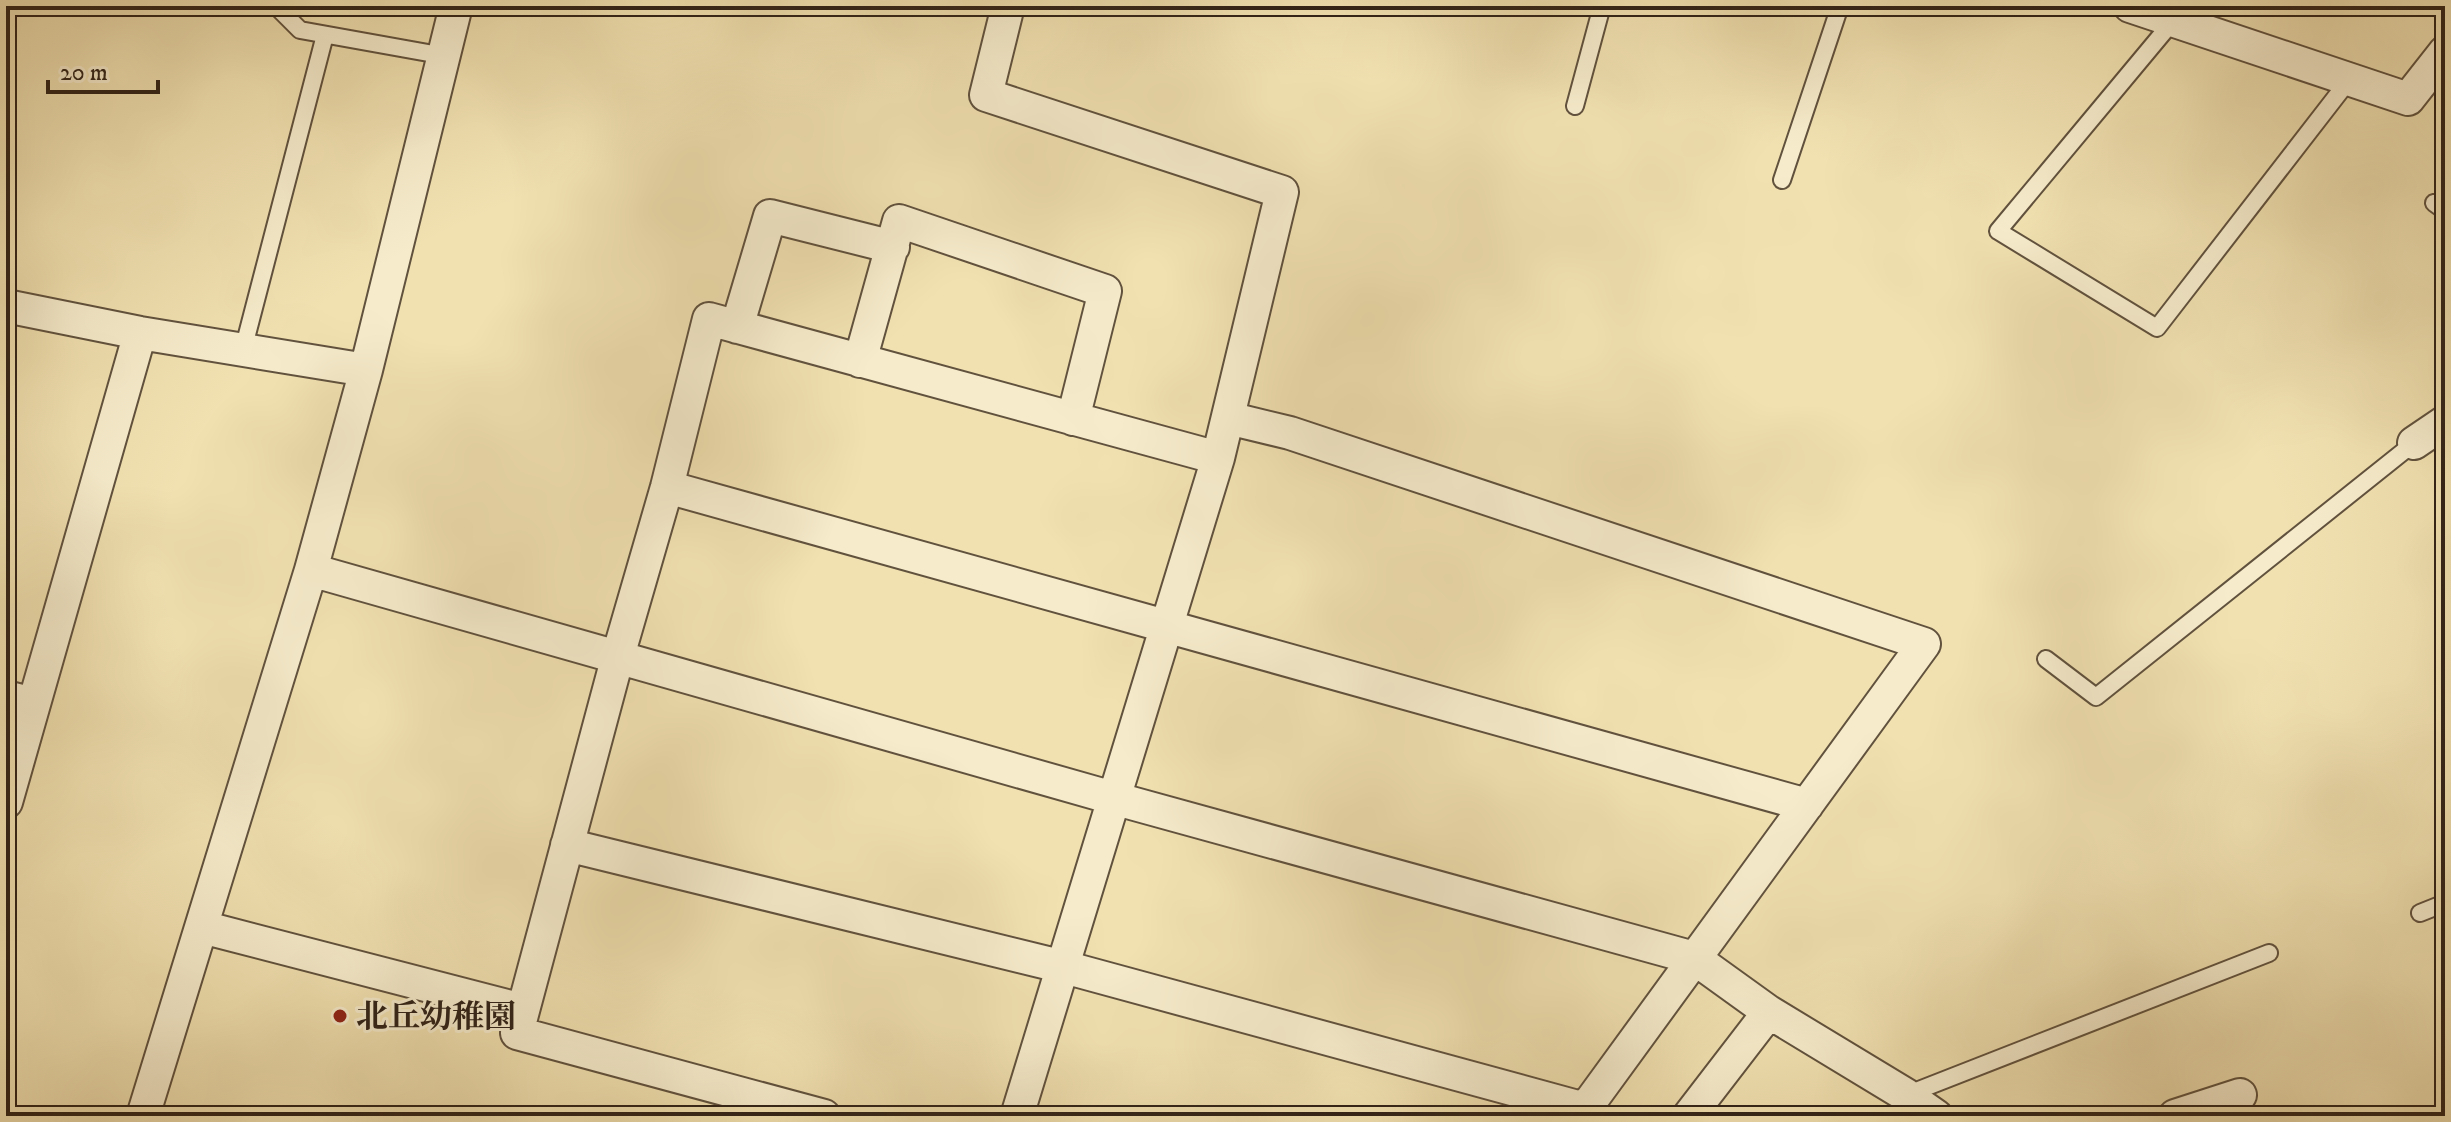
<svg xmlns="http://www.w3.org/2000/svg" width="2451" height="1122" viewBox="0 0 2451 1122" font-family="'IM FELL DW Pica','Noto Serif JP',serif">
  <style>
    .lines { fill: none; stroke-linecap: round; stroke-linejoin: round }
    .lane-casing { stroke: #61523e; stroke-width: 20 }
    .street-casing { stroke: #61523e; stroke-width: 36 }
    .lane { stroke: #f6eccc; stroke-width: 16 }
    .street { stroke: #f6eccc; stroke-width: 32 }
    .poi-dot { fill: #8f2418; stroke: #f6eccc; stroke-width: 3 }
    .labels { text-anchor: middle; stroke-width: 6; stroke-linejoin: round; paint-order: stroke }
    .poi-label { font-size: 32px; font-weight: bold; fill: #312318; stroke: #f6eccc; text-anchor: start }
  </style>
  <rect width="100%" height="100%" fill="#f1e1b1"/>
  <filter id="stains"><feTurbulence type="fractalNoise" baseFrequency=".0025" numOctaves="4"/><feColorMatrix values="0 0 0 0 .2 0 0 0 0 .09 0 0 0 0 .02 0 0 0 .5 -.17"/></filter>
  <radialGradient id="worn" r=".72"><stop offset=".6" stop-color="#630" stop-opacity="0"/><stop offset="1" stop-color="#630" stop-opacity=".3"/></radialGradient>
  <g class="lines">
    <defs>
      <path id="lane" d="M 276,6 L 300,30 L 445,56
        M 2173,21 L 1998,231 L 2157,328 L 2349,80
        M 1575,106 L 1602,6
        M 1782,180 L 1840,6
        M 2434,203 L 2445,211
        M 243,350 L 325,35
        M 2046,659 L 2096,697 L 2414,443
        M 2420,913 L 2445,903
        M 1906,1095 L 2269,953"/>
      <path id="street" d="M 1008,6 L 986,95 L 1282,192 L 1218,458 L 1017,1116
        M 2130,6 L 2408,99 L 2445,52
        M 6,306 L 140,333 L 366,370 L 311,570 L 1113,798 L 1694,958 L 1769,1012 L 1906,1095 L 1936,1116
        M 737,327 L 770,216 L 893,247
        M 860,361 L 899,221 L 1105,291 L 1073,419
        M 366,370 L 456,6
        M 2414,443 L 2445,422
        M 667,487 L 1807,805
        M 6,697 L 33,704
        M 6,802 L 140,333
        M 567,845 L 1064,967 L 1585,1109 L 1924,644 L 1290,433 L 1228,418
        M 202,927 L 522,1010
        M 143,1116 L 311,570
        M 824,1116 L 517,1033 L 618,656 L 667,487 L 709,319 L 1218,458
        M 1689,1116 L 1769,1012
        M 2175,1116 L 2240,1095"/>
    </defs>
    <use href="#lane" class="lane-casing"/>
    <use href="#street" class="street-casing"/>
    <use href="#lane" class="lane"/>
    <use href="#street" class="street"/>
  </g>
  <circle class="poi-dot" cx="340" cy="1016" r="8"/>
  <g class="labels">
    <g class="poi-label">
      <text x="356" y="1027">北丘幼稚園</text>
    </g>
  </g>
  <rect width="2451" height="1122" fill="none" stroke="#f1e1b1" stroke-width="32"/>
  <rect x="8" y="8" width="2435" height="1106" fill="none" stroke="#312318" stroke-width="4"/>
  <rect x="16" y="16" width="2419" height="1090" fill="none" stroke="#312318" stroke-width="2"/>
  <path d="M48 80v12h110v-12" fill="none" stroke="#312318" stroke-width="4"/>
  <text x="60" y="80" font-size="24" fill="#312318" stroke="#f6eccc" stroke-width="6" paint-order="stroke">20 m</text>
  <rect width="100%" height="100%" filter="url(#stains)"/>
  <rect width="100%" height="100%" fill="url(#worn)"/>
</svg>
